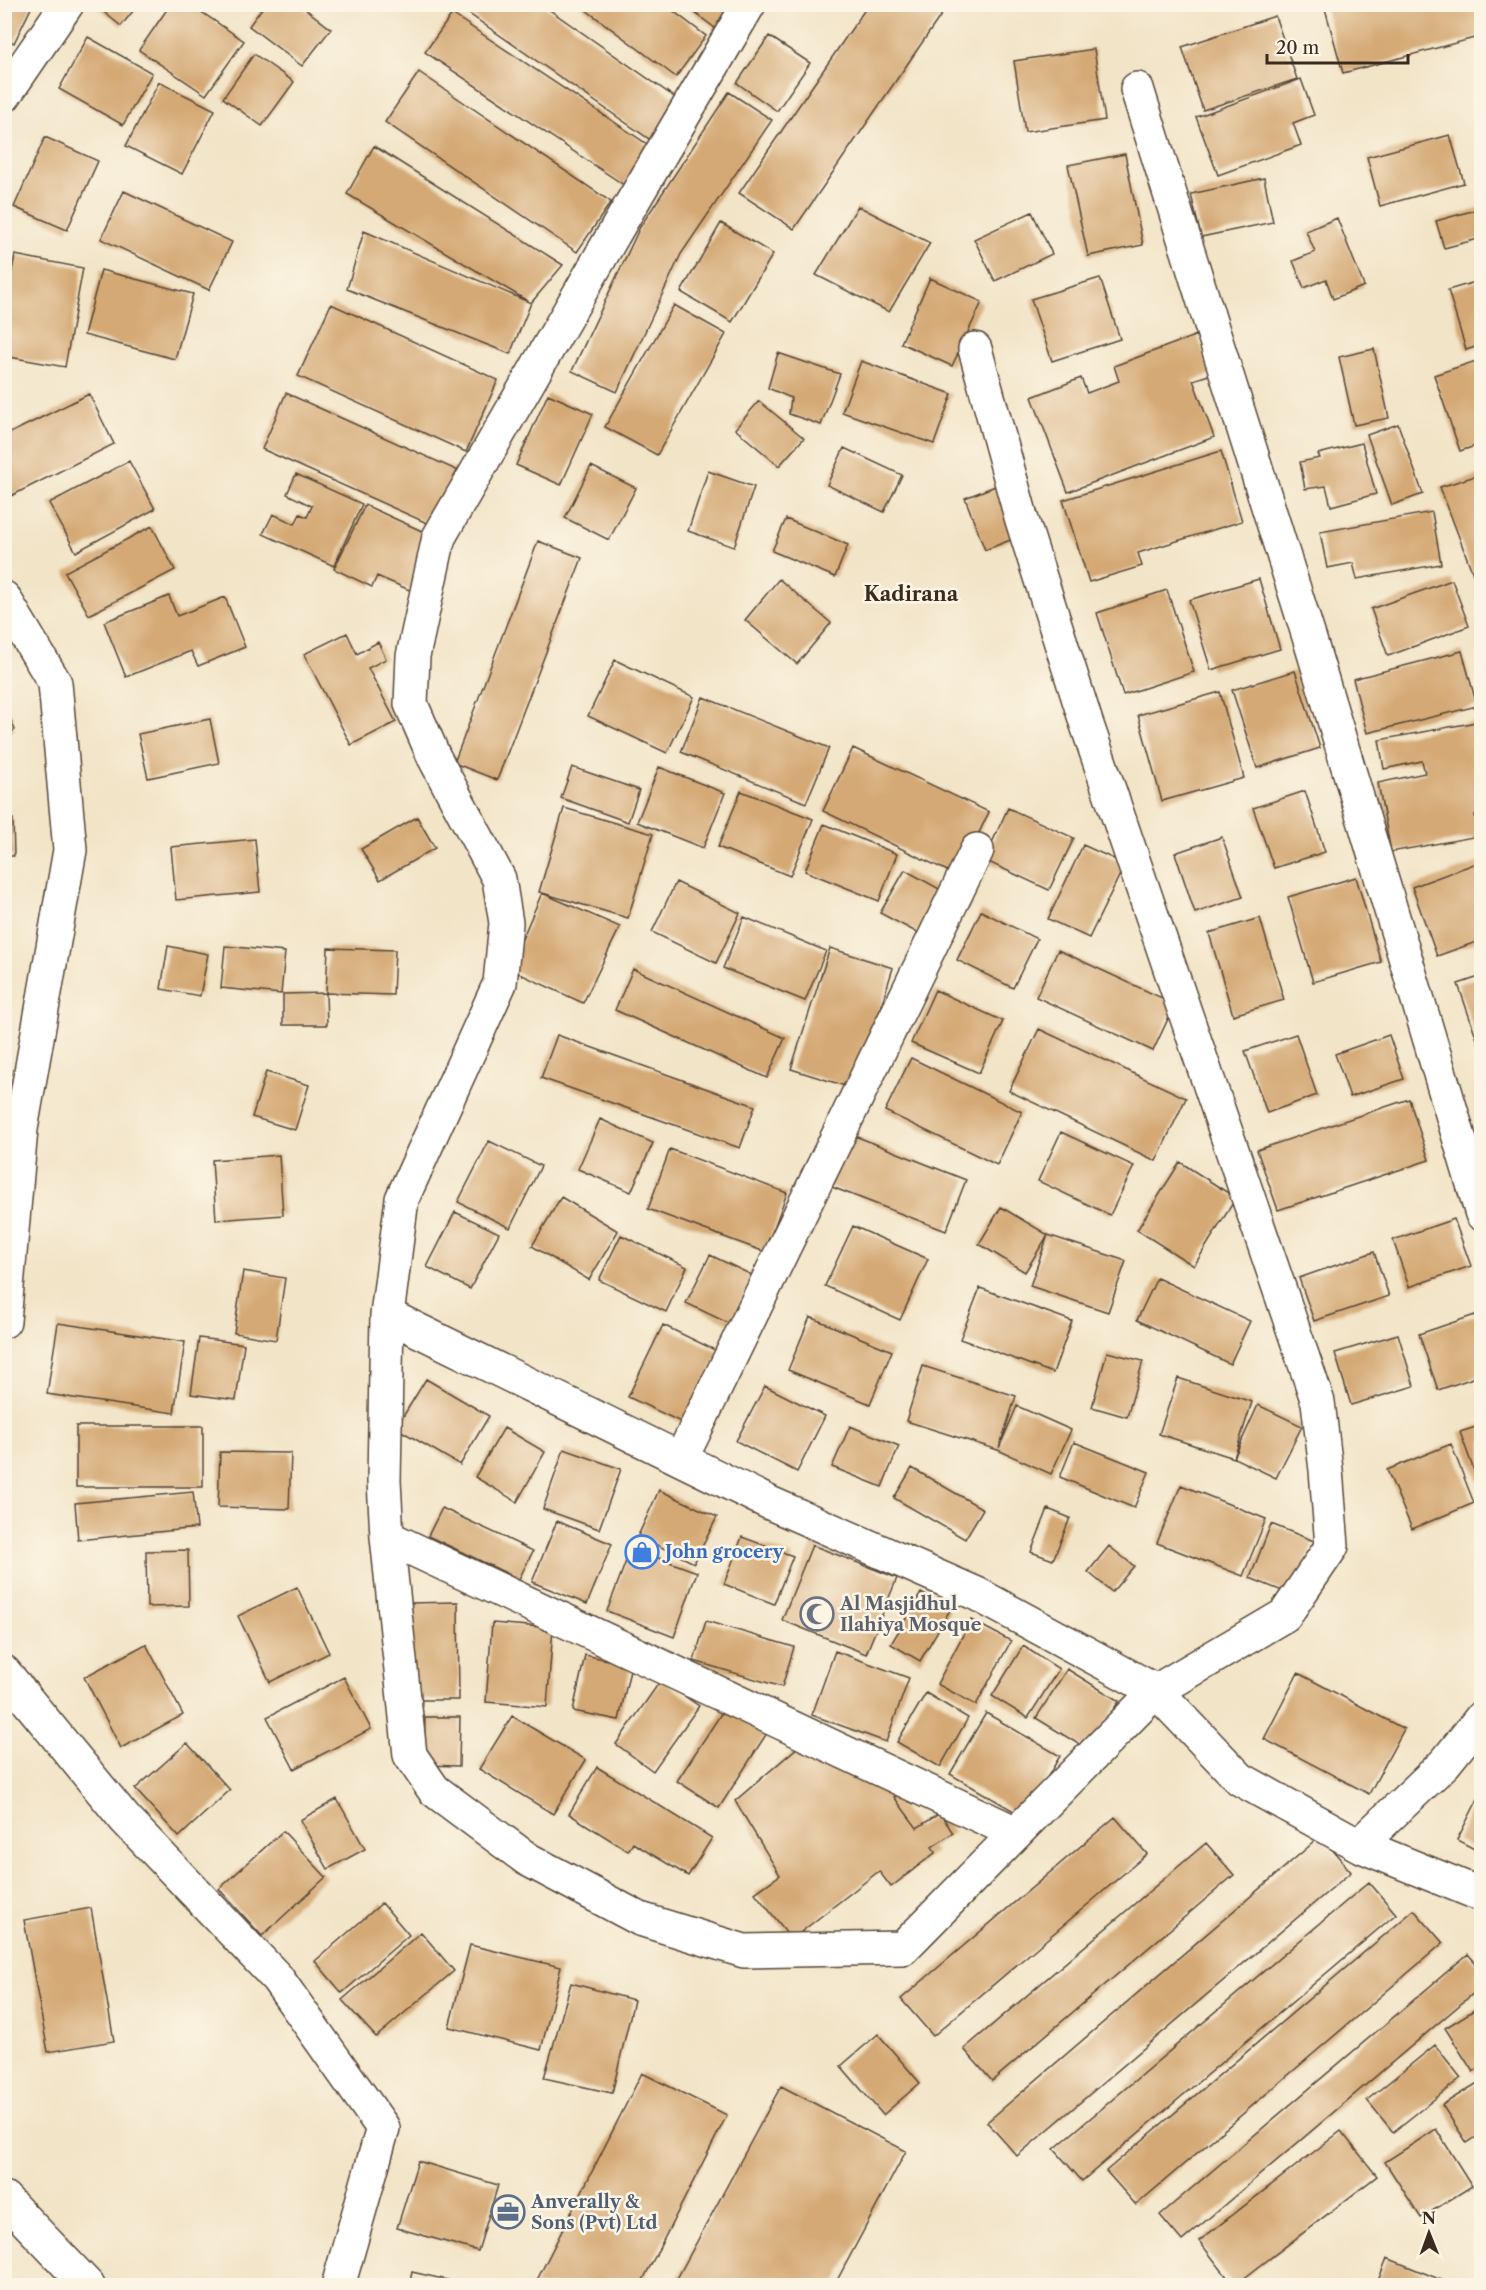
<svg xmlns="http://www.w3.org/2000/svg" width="1486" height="2290" viewBox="0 0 1486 2290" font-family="'Libre Caslon Text',serif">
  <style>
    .building { fill: #d4a975 }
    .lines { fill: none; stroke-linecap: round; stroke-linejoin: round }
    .minor-casing { stroke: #564637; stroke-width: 36 }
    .minor { stroke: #fff; stroke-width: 33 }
    .labels { text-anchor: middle; stroke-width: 5; stroke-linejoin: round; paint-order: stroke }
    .shop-label { font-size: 18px; font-weight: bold; fill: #366cbe; stroke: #fcf5e5; text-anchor: start }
    .worship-label { font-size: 18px; font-weight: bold; fill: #5b616d; stroke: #fcf5e5; text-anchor: start }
    .service-label { font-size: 18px; font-weight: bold; fill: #4e5e75; stroke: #fcf5e5; text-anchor: start }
    .neighbourhood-label { font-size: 20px; font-weight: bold; fill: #3b2a1e; stroke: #fcf5e5 }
  </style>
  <rect width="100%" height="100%" fill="#fcf5e5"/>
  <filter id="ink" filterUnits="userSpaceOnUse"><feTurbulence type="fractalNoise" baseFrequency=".0167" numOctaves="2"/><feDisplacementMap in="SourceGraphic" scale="12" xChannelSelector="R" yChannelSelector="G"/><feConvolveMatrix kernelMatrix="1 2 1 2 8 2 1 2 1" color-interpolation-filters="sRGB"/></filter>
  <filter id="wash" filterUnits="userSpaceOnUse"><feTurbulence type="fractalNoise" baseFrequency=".008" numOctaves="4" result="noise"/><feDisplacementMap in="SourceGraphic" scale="24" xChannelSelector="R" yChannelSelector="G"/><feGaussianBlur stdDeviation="1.35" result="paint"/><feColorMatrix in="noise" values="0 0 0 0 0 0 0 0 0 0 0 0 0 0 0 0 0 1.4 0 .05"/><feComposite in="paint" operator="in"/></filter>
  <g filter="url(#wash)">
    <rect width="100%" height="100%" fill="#f2e4c7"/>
    <g id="blocks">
      <path class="building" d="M 4,4 L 33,4 L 14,43 L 4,38 Z
        M 265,4 L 299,4 L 331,29 L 302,66 L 249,26 Z
        M 465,4 L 541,4 L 680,101 L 652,141 L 462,9 Z
        M 578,4 L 664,4 L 706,36 L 676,77 Z
        M 683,4 L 738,4 L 719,31 Z
        M 95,5 L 138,5 L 121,26 Z
        M 170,5 L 191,5 L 244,41 L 206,95 L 139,50 Z
        M 868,5 L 948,5 L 794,229 L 739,193 Z
        M 1324,5 L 1482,5 L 1482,36 L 1343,73 Z
        M 452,14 L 650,146 L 624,185 L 425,52 Z
        M 1275,16 L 1297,79 L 1203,110 L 1182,47 Z
        M 769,36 L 810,63 L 777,111 L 737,83 Z
        M 88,37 L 152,73 L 123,125 L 59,89 Z
        M 1094,49 L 1105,120 L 1025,132 L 1014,61 Z
        M 254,54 L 294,82 L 262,126 L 223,98 Z
        M 419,72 L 611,202 L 577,252 L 385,122 Z
        M 1301,79 L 1314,115 L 1293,123 L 1301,145 L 1218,175 L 1196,117 Z
        M 159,82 L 215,110 L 182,174 L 126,146 Z
        M 729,92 L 772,120 L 681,254 L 617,392 L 572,371 L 640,227 Z
        M 1450,135 L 1464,183 L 1380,206 L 1367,157 Z
        M 45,137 L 98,161 L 67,230 L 14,207 Z
        M 374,146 L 563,265 L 531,303 L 347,194 Z
        M 1125,154 L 1143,245 L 1088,256 L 1068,165 Z
        M 1264,178 L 1273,222 L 1201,237 L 1191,194 Z
        M 124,191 L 232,242 L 209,290 L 101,239 Z
        M 858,206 L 930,243 L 889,312 L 816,275 Z
        M 1482,208 L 1482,238 L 1444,248 L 1436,221 Z
        M 1032,212 L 1052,254 L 995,281 L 974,239 Z
        M 1337,218 L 1364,286 L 1333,299 L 1326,279 L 1304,288 L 1293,261 L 1315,252 L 1306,231 Z
        M 721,223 L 773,254 L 732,322 L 681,292 Z
        M 364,231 L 531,303 L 510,354 L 347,289 Z
        M 15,255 L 83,268 L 65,367 L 4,356 L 4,311 Z
        M 101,270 L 193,294 L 175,359 L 84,335 Z
        M 930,278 L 982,302 L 952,366 L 901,343 Z
        M 1100,278 L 1120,339 L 1052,361 L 1031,299 Z
        M 1482,280 L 1482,345 L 1466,350 L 1448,290 Z
        M 331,304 L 498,380 L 466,452 L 298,376 Z
        M 674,305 L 726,334 L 657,455 L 605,427 Z
        M 1197,335 L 1212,374 L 1193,380 L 1214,437 L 1068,492 L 1032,397 L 1081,378 L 1087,393 L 1119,381 L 1114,366 Z
        M 1374,349 L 1389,418 L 1354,425 L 1339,357 Z
        M 778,353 L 840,374 L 821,425 L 789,414 L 791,398 L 768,388 Z
        M 1482,359 L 1482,444 L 1460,451 L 1434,375 Z
        M 861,361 L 952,394 L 934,444 L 842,412 Z
        M 286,393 L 463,473 L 438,528 L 262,449 Z
        M 89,394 L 114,444 L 7,498 L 4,494 L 4,436 Z
        M 548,394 L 593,414 L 561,485 L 516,465 Z
        M 759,401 L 804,438 L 779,466 L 735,429 Z
        M 1398,424 L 1423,494 L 1392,505 L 1367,435 Z
        M 1362,443 L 1376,494 L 1331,506 L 1326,486 L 1305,489 L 1300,462 L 1320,458 L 1318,454 Z
        M 844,448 L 902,475 L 884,512 L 827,485 Z
        M 1221,451 L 1242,521 L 1138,553 L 1142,566 L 1089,582 L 1063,500 Z
        M 129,461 L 155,509 L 76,552 L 49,503 Z
        M 591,466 L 636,488 L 609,540 L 565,518 Z
        M 708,471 L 754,487 L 734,547 L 688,531 Z
        M 296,474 L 362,504 L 334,566 L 263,534 L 273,514 L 295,524 L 300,514 L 307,517 L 312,506 L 287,494 Z
        M 1482,474 L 1482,595 L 1481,595 L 1440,487 Z
        M 1003,483 L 1023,535 L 985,550 L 965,498 Z
        M 365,505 L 437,538 L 414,592 L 377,576 L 372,587 L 334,569 Z
        M 1432,512 L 1441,564 L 1357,579 L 1353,563 L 1327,568 L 1320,532 Z
        M 786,519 L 848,545 L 835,577 L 772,551 Z
        M 152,526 L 175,570 L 89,615 L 65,572 Z
        M 538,541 L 582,558 L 497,780 L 454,763 Z
        M 779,579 L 831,623 L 797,664 L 745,620 Z
        M 1259,579 L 1280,649 L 1211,670 L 1189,600 Z
        M 1452,580 L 1469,626 L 1388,656 L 1371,609 Z
        M 1167,590 L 1194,672 L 1123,695 L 1097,613 Z
        M 169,596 L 177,616 L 225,597 L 245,647 L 198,666 L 191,651 L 126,677 L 104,622 Z
        M 347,633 L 357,654 L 378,642 L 386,659 L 368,668 L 396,722 L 351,745 L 304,654 Z
        M 1462,651 L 1477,706 L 1367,733 L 1353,679 Z
        M 615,660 L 694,697 L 667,753 L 588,716 Z
        M 1295,671 L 1320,748 L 1257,768 L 1232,690 Z
        M 1220,692 L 1244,778 L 1162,801 L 1138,715 Z
        M 703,697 L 829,748 L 806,803 L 681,752 Z
        M 4,703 L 15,730 L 4,734 Z
        M 210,719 L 219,763 L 148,778 L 138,734 Z
        M 1482,721 L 1482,813 L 1475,815 L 1479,836 L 1391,852 L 1378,783 L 1425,773 L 1422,761 L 1384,769 L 1379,740 Z
        M 853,748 L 989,812 L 958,876 L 823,811 Z
        M 572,767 L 639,790 L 628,822 L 561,798 Z
        M 659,767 L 725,793 L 703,848 L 637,822 Z
        M 741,791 L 813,819 L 790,876 L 718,847 Z
        M 1305,791 L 1325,852 L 1274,868 L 1253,808 Z
        M 564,808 L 653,834 L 628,918 L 539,892 Z
        M 1008,808 L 1074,838 L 1049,890 L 984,860 Z
        M 417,817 L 435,848 L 380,880 L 361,849 Z
        M 4,819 L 13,819 L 14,856 L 4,856 Z
        M 824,824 L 897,854 L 879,901 L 805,871 Z
        M 1222,837 L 1243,897 L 1195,913 L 1175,853 Z
        M 255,839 L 260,892 L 176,900 L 171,847 Z
        M 1083,845 L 1125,864 L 1089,938 L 1048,919 Z
        M 1482,861 L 1482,940 L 1437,956 L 1412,887 Z
        M 905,870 L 952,896 L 929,939 L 880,913 Z
        M 1356,877 L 1381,962 L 1313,982 L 1288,897 Z
        M 676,882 L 740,913 L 716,963 L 652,932 Z
        M 542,893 L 620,927 L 583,1003 L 509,969 Z
        M 981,911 L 1037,939 L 1013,988 L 957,960 Z
        M 744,917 L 826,951 L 805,1001 L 723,968 Z
        M 1260,918 L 1284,1000 L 1233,1015 L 1209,933 Z
        M 168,946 L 208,954 L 200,996 L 161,989 Z
        M 225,946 L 285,952 L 281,994 L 221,988 Z
        M 328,948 L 395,950 L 393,995 L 326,993 L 327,1025 L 283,1025 L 283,994 L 326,993 Z
        M 830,948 L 893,968 L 855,1089 L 791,1069 Z
        M 1058,950 L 1175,1004 L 1153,1051 L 1036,997 Z
        M 633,969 L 785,1038 L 767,1078 L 615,1010 Z
        M 1482,976 L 1482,1051 L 1481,1051 L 1458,984 Z
        M 935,990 L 1003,1021 L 979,1073 L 911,1043 Z
        M 1039,1029 L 1186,1098 L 1156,1161 L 1009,1091 Z
        M 1296,1034 L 1317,1095 L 1267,1113 L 1245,1051 Z
        M 557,1035 L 755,1106 L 740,1148 L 541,1078 Z
        M 1389,1035 L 1404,1079 L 1350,1097 L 1335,1054 Z
        M 911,1058 L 1022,1112 L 997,1165 L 885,1111 Z
        M 266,1072 L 309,1085 L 295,1130 L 252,1117 Z
        M 4,1078 L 10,1079 L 5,1099 L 4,1098 Z
        M 1409,1099 L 1429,1160 L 1278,1210 L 1257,1150 Z
        M 600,1119 L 653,1143 L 631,1192 L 578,1169 Z
        M 845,1132 L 966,1180 L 946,1231 L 824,1184 Z
        M 1061,1132 L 1134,1166 L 1110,1215 L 1038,1181 Z
        M 489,1141 L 541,1166 L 510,1228 L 458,1202 Z
        M 670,1149 L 787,1193 L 765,1252 L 648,1209 Z
        M 279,1155 L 283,1215 L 216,1220 L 212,1160 Z
        M 1180,1162 L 1236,1198 L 1194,1266 L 1137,1230 Z
        M 561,1197 L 618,1231 L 589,1280 L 532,1246 Z
        M 1001,1207 L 1048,1235 L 1025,1272 L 979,1244 Z
        M 455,1212 L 499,1233 L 470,1289 L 427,1267 Z
        M 1454,1219 L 1471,1266 L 1409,1287 L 1393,1240 Z
        M 853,1226 L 928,1259 L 900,1320 L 825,1286 Z
        M 621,1235 L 687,1267 L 666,1312 L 599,1280 Z
        M 1048,1235 L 1126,1261 L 1108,1312 L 1030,1286 Z
        M 1374,1252 L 1389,1296 L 1314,1321 L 1299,1278 Z
        M 710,1255 L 754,1276 L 730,1324 L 686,1303 Z
        M 243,1271 L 285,1278 L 276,1340 L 234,1333 Z
        M 1157,1278 L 1250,1321 L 1230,1364 L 1137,1320 Z
        M 980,1288 L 1072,1321 L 1053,1373 L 960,1339 Z
        M 1475,1315 L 1482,1333 L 1482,1375 L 1438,1390 L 1419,1334 Z
        M 810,1317 L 892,1351 L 870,1404 L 788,1370 Z
        M 58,1323 L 185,1342 L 174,1413 L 47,1394 Z
        M 663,1325 L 719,1352 L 685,1424 L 628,1397 Z
        M 1398,1334 L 1414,1386 L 1351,1405 L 1335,1353 Z
        M 199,1338 L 244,1344 L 236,1400 L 191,1394 Z
        M 1107,1352 L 1143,1361 L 1127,1417 L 1092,1407 Z
        M 923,1366 L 1016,1396 L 999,1448 L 1017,1406 L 1071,1430 L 1051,1474 L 998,1450 L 906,1421 Z
        M 1178,1378 L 1252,1402 L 1234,1458 L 1159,1434 Z
        M 426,1379 L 489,1416 L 460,1465 L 396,1428 Z
        M 765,1386 L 825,1416 L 797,1472 L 736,1441 Z
        M 1258,1405 L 1302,1426 L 1276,1478 L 1234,1458 Z
        M 1482,1425 L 1482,1490 L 1481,1490 L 1460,1432 Z
        M 76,1426 L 203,1426 L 203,1487 L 76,1487 Z
        M 850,1426 L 899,1446 L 882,1487 L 832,1467 Z
        M 504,1428 L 545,1452 L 517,1502 L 475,1477 Z
        M 1074,1442 L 1149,1472 L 1134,1508 L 1060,1477 Z
        M 1451,1444 L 1474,1503 L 1412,1529 L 1387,1470 Z
        M 564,1449 L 621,1469 L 599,1529 L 543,1509 Z
        M 220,1452 L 291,1453 L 289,1509 L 218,1507 Z
        M 912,1468 L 983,1509 L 965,1539 L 894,1498 Z
        M 1181,1485 L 1266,1519 L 1243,1576 L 1157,1543 Z
        M 659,1490 L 717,1517 L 694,1563 L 638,1536 Z
        M 193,1492 L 197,1528 L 78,1540 L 75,1503 Z
        M 442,1508 L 533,1551 L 519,1579 L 428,1536 Z
        M 1048,1509 L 1070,1518 L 1053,1560 L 1031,1552 Z
        M 557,1521 L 612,1544 L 587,1604 L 532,1582 Z
        M 1271,1524 L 1314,1541 L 1292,1595 L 1250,1578 Z
        M 742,1537 L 793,1556 L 774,1604 L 724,1584 Z
        M 812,1545 L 897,1578 L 866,1654 L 782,1620 Z
        M 1109,1546 L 1134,1566 L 1112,1592 L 1088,1572 Z
        M 631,1548 L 697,1572 L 674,1637 L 607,1611 Z
        M 188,1550 L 189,1606 L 147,1607 L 146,1551 Z
        M 297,1587 L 329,1653 L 270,1682 L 238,1616 Z
        M 921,1593 L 950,1610 L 920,1661 L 891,1644 Z
        M 458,1602 L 459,1700 L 410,1700 L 408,1603 Z
        M 971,1620 L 1011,1641 L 976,1705 L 937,1684 Z
        M 706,1621 L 794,1647 L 782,1687 L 694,1661 Z
        M 492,1623 L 553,1628 L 547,1707 L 486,1702 Z
        M 146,1644 L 183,1715 L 121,1748 L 84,1677 Z
        M 1023,1646 L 1059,1669 L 1028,1718 L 992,1696 Z
        M 835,1651 L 909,1678 L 886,1742 L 812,1715 Z
        M 585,1655 L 631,1665 L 619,1720 L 573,1711 Z
        M 1067,1669 L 1119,1701 L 1088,1750 L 1036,1718 Z
        M 1298,1673 L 1404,1729 L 1369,1794 L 1264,1739 Z
        M 344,1677 L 371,1729 L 294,1769 L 267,1717 Z
        M 661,1680 L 699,1706 L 653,1771 L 616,1744 Z
        M 926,1693 L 968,1718 L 940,1767 L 897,1742 Z
        M 728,1703 L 769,1730 L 719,1808 L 677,1781 Z
        M 986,1713 L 1060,1756 L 1024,1817 L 950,1774 Z
        M 512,1716 L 586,1760 L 553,1814 L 479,1769 Z
        M 425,1717 L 460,1717 L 459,1766 L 424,1765 Z
        M 805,1741 L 899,1794 L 894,1797 L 917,1828 L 940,1813 L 953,1833 L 932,1847 L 936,1852 L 891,1887 L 879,1871 L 792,1939 L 755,1893 L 780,1875 L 735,1801 Z
        M 187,1743 L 230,1790 L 179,1837 L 135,1789 Z
        M 597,1767 L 712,1838 L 688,1876 L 633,1843 L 628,1851 L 569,1814 Z
        M 1482,1791 L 1482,1853 L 1457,1840 Z
        M 337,1799 L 365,1849 L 328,1869 L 300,1820 Z
        M 1115,1817 L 1147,1854 L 933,2036 L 901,1999 Z
        M 283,1831 L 326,1877 L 262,1936 L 219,1889 Z
        M 1321,1836 L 1351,1872 L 1017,2156 L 987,2122 Z
        M 1206,1843 L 1234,1875 L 992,2081 L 964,2049 Z
        M 1369,1882 L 1396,1914 L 1082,2181 L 1054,2149 Z
        M 382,1903 L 409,1935 L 342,1993 L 315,1961 Z
        M 91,1908 L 114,2041 L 48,2052 L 24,1920 Z
        M 1414,1910 L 1443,1943 L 1136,2205 L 1106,2171 Z
        M 421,1932 L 454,1971 L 376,2037 L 342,2000 Z
        M 470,1945 L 561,1967 L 541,2050 L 449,2027 Z
        M 1468,1954 L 1482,1970 L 1482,1986 L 1182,2241 L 1160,2215 Z
        M 571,1983 L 634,2000 L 612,2093 L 544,2078 Z
        M 1482,2005 L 1482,2071 L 1479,2068 L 1473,2072 L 1445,2028 Z
        M 878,2034 L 920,2083 L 883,2115 L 841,2066 Z
        M 1435,2045 L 1461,2078 L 1393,2132 L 1367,2100 Z
        M 642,2073 L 727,2115 L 640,2286 L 534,2286 Z
        M 1479,2082 L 1482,2086 L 1482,2133 L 1467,2143 L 1442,2105 Z
        M 781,2086 L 906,2151 L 834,2286 L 673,2286 Z
        M 1436,2129 L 1472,2186 L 1421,2218 L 1385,2162 Z
        M 1341,2131 L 1377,2176 L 1234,2286 L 1199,2241 Z
        M 418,2161 L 498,2185 L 478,2251 L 397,2228 Z
        M 1387,2258 L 1454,2285 L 1454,2286 L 1376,2286 Z
        M 412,2272 L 470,2285 L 470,2286 L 409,2286 Z"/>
    </g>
  </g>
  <g filter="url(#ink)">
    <use href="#blocks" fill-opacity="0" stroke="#564637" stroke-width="1.5"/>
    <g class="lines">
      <defs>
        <path id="minor" d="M 749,4 L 619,225 L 439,537 L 413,656 L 411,704 L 434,757 L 499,879 L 506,923 L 500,983 L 402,1199 L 387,1315 L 384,1481 L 387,1537 L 410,1755 L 434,1790 L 527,1859 L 640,1919 L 744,1951 L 903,1948 L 1156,1691 L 1240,1779 L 1359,1845 L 1482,1895
          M 1137,89 L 1310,640 L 1482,1214
          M 4,96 L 67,4
          M 4,598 L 55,683 L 70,850 L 21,1129 L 4,1321
          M 387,1315 L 770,1503 L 977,1594 L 1156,1691 L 1285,1615 L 1332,1546 L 1326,1470 L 1318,1402 L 1086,722 L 1021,517 L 975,349
          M 681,1459 L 977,850
          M 387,1537 L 1016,1833
          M 4,1672 L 125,1819 L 277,1978 L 383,2128 L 338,2286
          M 1359,1845 L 1445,1763 L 1482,1717
          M 4,2198 L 88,2286"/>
      </defs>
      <use href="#minor" class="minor-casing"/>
      <use href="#minor" class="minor"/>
    </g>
  </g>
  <defs>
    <symbol id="shop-ring" viewBox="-11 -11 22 22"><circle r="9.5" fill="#fcf5e5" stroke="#3f7fe0" stroke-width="1.5"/><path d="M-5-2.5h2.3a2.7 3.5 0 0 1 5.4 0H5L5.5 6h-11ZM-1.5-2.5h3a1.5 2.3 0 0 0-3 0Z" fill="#3f7fe0"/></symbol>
    <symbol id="mosque-ring" viewBox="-11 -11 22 22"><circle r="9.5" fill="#fcf5e5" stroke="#6b7280" stroke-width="1.5"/><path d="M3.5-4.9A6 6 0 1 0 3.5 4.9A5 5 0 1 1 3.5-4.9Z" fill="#6b7280"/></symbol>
    <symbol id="office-ring" viewBox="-11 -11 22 22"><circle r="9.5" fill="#fcf5e5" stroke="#5c6f8a" stroke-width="1.5"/><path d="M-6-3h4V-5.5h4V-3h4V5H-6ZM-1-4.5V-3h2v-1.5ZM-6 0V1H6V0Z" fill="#5c6f8a"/></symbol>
  </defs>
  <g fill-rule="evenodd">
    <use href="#shop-ring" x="623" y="1533" width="38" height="38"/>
    <use href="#mosque-ring" x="798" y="1595" width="38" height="38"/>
    <use href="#office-ring" x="489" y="2193" width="38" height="38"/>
  </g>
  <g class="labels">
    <g class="shop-label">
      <text x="665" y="1558">John grocery</text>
    </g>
    <g class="worship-label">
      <text x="840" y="1610">Al Masjidhul<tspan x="840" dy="21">Ilahiya Mosque</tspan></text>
    </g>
    <g class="service-label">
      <text x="531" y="2208">Anverally &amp;<tspan x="531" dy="21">Sons (Pvt) Ltd</tspan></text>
    </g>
    <g class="neighbourhood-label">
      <text x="911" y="601">Kadirana</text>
    </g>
  </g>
  <rect width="1486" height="2290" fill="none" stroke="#fcf5e5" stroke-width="24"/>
  <g transform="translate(1429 2233) rotate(359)" stroke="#fcf5e5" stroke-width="4.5" paint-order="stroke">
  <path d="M0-4.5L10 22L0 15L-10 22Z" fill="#3b2a1e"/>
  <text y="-9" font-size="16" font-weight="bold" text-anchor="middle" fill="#3b2a1e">N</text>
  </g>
  <path d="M1267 54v9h141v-9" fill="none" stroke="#3b2a1e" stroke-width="3"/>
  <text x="1276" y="54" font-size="18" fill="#3b2a1e" stroke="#fcf5e5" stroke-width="4.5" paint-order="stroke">20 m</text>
</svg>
